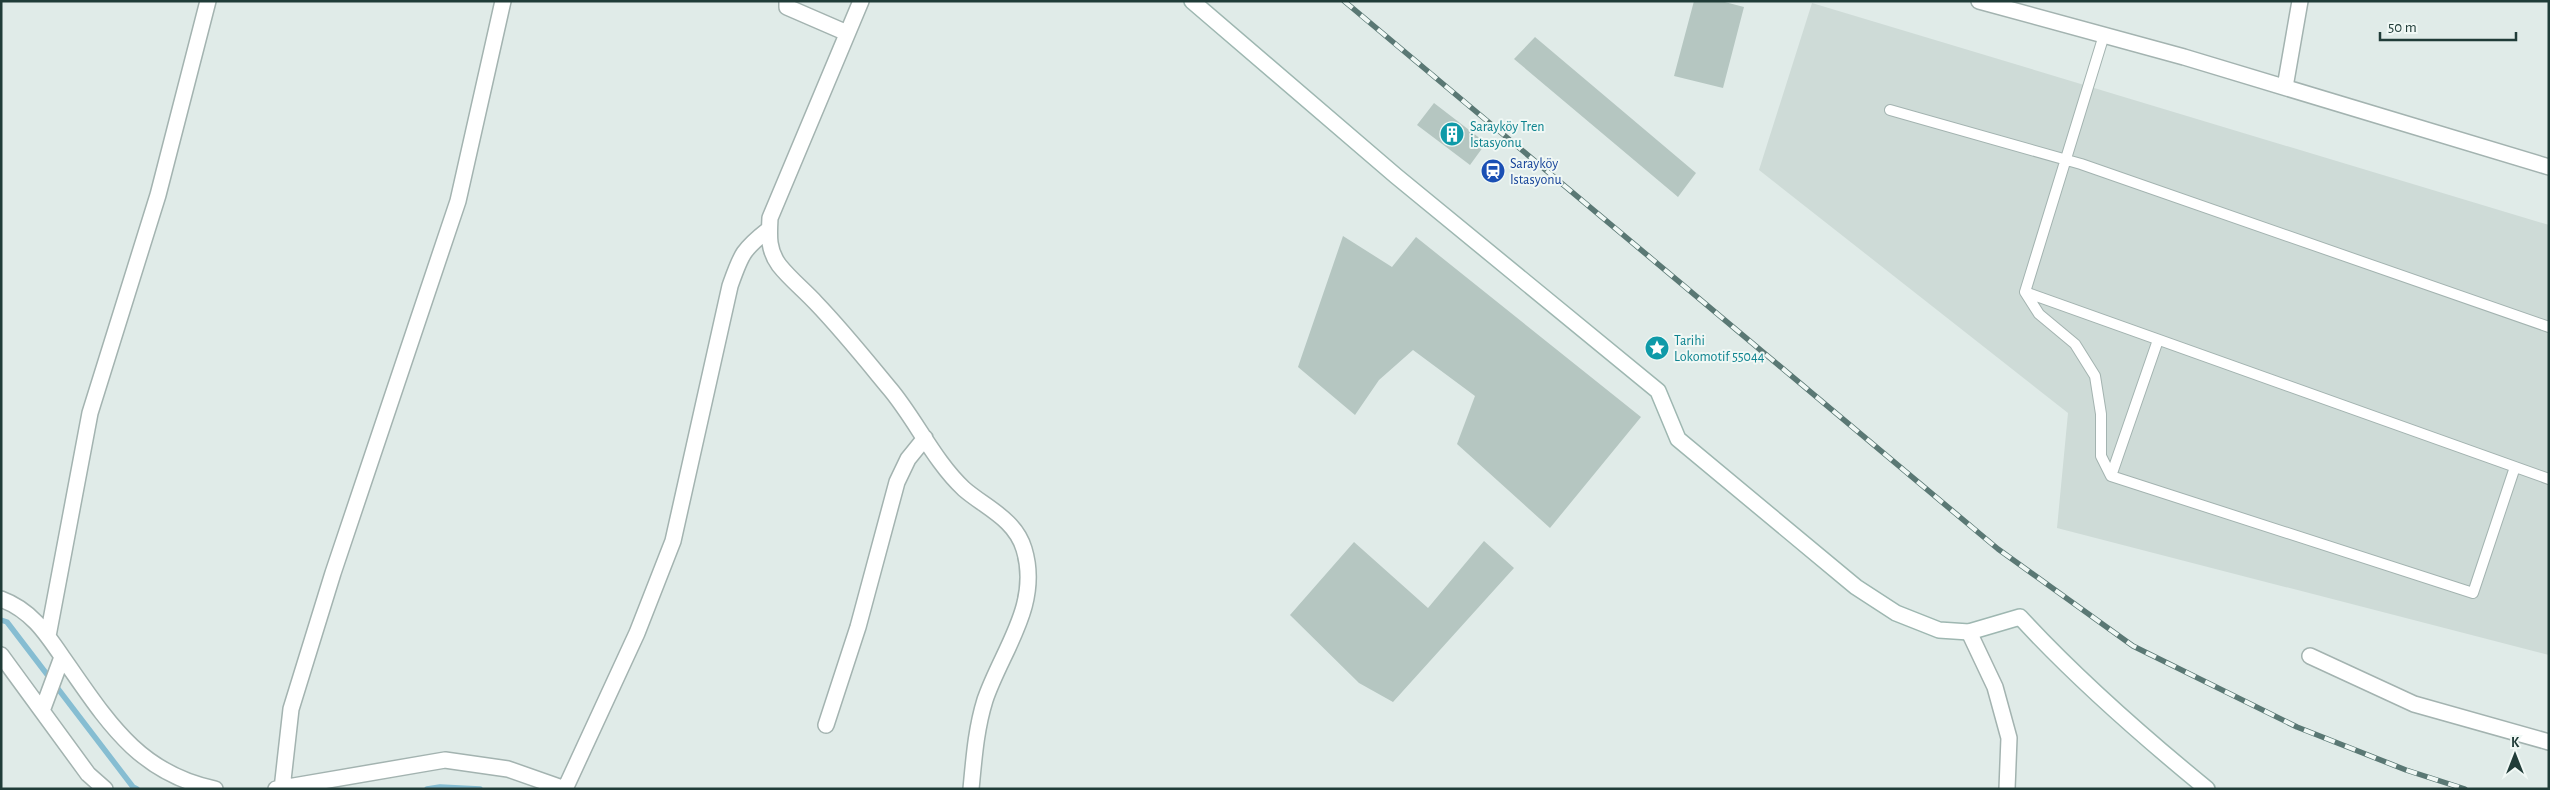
<svg xmlns="http://www.w3.org/2000/svg" width="2550" height="790" viewBox="0 0 2550 790" font-family="'Alegreya Sans',sans-serif">
  <style>
    .built { fill: #cedbd7 }
    .lines { fill: none; stroke-linecap: round; stroke-linejoin: round }
    .stream { stroke: #86bdd2; stroke-width: 5.5 }
    .building { fill: #b5c6c1 }
    .lane-casing { stroke: #a3b3b0; stroke-width: 12 }
    .street-casing { stroke: #a3b3b0; stroke-width: 18 }
    .secondary-casing { stroke: #9eb7b1; stroke-width: 18 }
    .lane { stroke: #fff; stroke-width: 10 }
    .street { stroke: #fff; stroke-width: 15 }
    .secondary { stroke: #fff; stroke-width: 15 }
    .rail-casing { stroke: #5a7874; stroke-width: 5.5 }
    .rail { stroke: #f0f8f5; stroke-width: 4; stroke-dasharray: 11; stroke-linecap: butt }
    .labels { text-anchor: middle; stroke-width: 4; stroke-linejoin: round; paint-order: stroke }
    .culture-label { font-size: 14px; fill: #0d838f; stroke: #f0f8f5; text-anchor: start }
    .transit-label { font-size: 14px; fill: #164399; stroke: #f0f8f5; text-anchor: start }
  </style>
  <rect width="100%" height="100%" fill="#e0ebe8"/>
  <path class="built" d="M 1812,3 L 2549,225 L 2549,655 L 2057,528 L 2068,413 L 1759,170 Z"/>
  <g class="lines">
    <path class="stream" d="M 1,620 L 7,622 L 133,787 L 137,789
      M 427,789 L 440,787 L 480,789"/>
  </g>
  <path class="building" d="M 1694,1 L 1721,1 L 1744,7 L 1723,88 L 1674,76 Z
    M 1535,37 L 1696,173 L 1678,197 L 1514,59 Z
    M 1434,103 L 1486,143 L 1470,165 L 1417,125 Z
    M 1343,236 L 1392,267 L 1416,237 L 1641,417 L 1550,528 L 1457,444 L 1475,396 L 1413,350 L 1379,380 L 1355,415 L 1298,367 Z
    M 1484,541 L 1514,568 L 1393,702 L 1359,683 L 1290,615 L 1354,542 L 1428,608 Z"/>
  <g class="lines">
    <defs>
      <path id="lane" d="M 1890,110 L 2081,164 L 2549,327
        M 2025,292 L 2039,314 L 2075,344 L 2095,376 L 2101,414 L 2101,456 L 2111,476 L 2473,593 L 2515,467
        M 2025,292 L 2549,479
        M 2025,292 L 2104,35
        M 2111,476 L 2158,340"/>
      <path id="street" d="M 787,1 L 787,7 L 847,33
        M 861,1 L 770,218 C 769,236 768,250 779,265 C 790,279 804,290 816,303 C 842,330 866,360 890,389 C 916,420 934,461 964,489 C 986,508 1015,519 1024,549 C 1041,605 1002,650 985,700 C 976,729 974,758 971,789
        M 1979,1 L 2184,57 L 2549,167
        M 2285,87 L 2300,1
        M 1,599 C 31,610 46,633 63,658 C 106,719 137,773 215,789
        M 1969,632 L 1995,687 L 2009,738 L 2007,789
        M 48,636 L 90,413 L 158,195 L 208,1
        M 1,655 L 88,774 L 105,789
        M 2310,656 L 2414,704 L 2549,742
        M 42,711 L 62,657
        M 826,725 L 858,627 L 897,482 L 908,459 L 925,438
        M 276,789 L 445,760 L 508,769 L 565,789
        M 282,789 L 291,709 L 333,573 L 458,201 L 503,1
        M 565,789 L 637,633 L 673,541 L 730,286 C 741,255 742,250 769,229"/>
      <path id="secondary" d="M 1192,1 L 1396,176 L 1658,391 L 1678,439 L 1856,587 L 1896,613 L 1939,630 L 1969,632 L 2020,617 C 2078,680 2141,735 2207,789"/>
    </defs>
    <use href="#lane" class="lane-casing"/>
    <use href="#street" class="street-casing"/>
    <use href="#secondary" class="secondary-casing"/>
    <use href="#lane" class="lane"/>
    <use href="#street" class="street"/>
    <use href="#secondary" class="secondary"/>
    <defs>
      <path id="rail" d="M 1344,1 L 1998,549 L 2133,646 L 2297,727 L 2406,770 L 2465,789"/>
    </defs>
    <use href="#rail" class="rail-casing"/>
    <use href="#rail" class="rail"/>
  </g>
  <defs>
    <symbol id="building-disc" viewBox="-11 -11 22 22"><circle r="9.5" fill="#0f9aa8" stroke="#f0f8f5"/><path d="M-4-6H4V6H1V3H-1V6H-4ZM-2.5-4.3h1.7v1.8h-1.7ZM.8-4.3h1.7v1.8H.8ZM-2.5-1h1.7V.8h-1.7ZM.8-1h1.7V.8H.8Z" fill="#fff"/></symbol>
    <symbol id="station-disc" viewBox="-11 -11 22 22"><circle r="9.5" fill="#1a4fb4" stroke="#f0f8f5"/><path d="M-3-6H3Q5-6 5-4V2Q5 4 3 4L4.5 6H3L1.5 4h-3L-3 6H-4.5L-3 4Q-5 4-5 2V-4Q-5-6-3-6ZM-3.5-4v3h7v-3ZM-3.5 1v1.5H-2V1ZM2 1v1.5H3.5V1Z" fill="#fff"/></symbol>
    <symbol id="sight-disc" viewBox="-11 -11 22 22"><circle r="9.5" fill="#0f9aa8" stroke="#f0f8f5"/><path d="M0-6L1.8-2.2L6-1.7L2.9 1.2L3.7 5.4L0 3.3L-3.7 5.4L-2.9 1.2L-6-1.7L-1.8-2.2Z" fill="#fff"/></symbol>
  </defs>
  <g fill-rule="evenodd">
    <use href="#building-disc" x="1438" y="120" width="28" height="28"/>
    <use href="#station-disc" x="1479" y="157" width="28" height="28"/>
    <use href="#sight-disc" x="1643" y="334" width="28" height="28"/>
  </g>
  <g class="labels">
    <g class="culture-label">
      <text x="1470" y="131">Sarayköy Tren<tspan x="1470" dy="16">İstasyonu</tspan></text>
      <text x="1674" y="345">Tarihi<tspan x="1674" dy="16">Lokomotif 55044</tspan></text>
    </g>
    <g class="transit-label">
      <text x="1510" y="168">Sarayköy<tspan x="1510" dy="16">Istasyonu</tspan></text>
    </g>
  </g>
  <rect width="2550" height="790" fill="none" stroke="#203c38" stroke-width="5"/>
  <g transform="translate(2515 755)" stroke="#f0f8f5" stroke-width="4" paint-order="stroke">
  <path d="M0-4L9 19L0 12L-9 19Z" fill="#203c38"/>
  <text y="-8" font-size="14" font-weight="bold" text-anchor="middle" fill="#203c38">K</text>
  </g>
  <path d="M2380 32v8h136v-8" fill="none" stroke="#203c38" stroke-width="2.5"/>
  <text x="2388" y="32" font-size="15" fill="#203c38" stroke="#f0f8f5" stroke-width="4" paint-order="stroke">50 m</text>
</svg>
